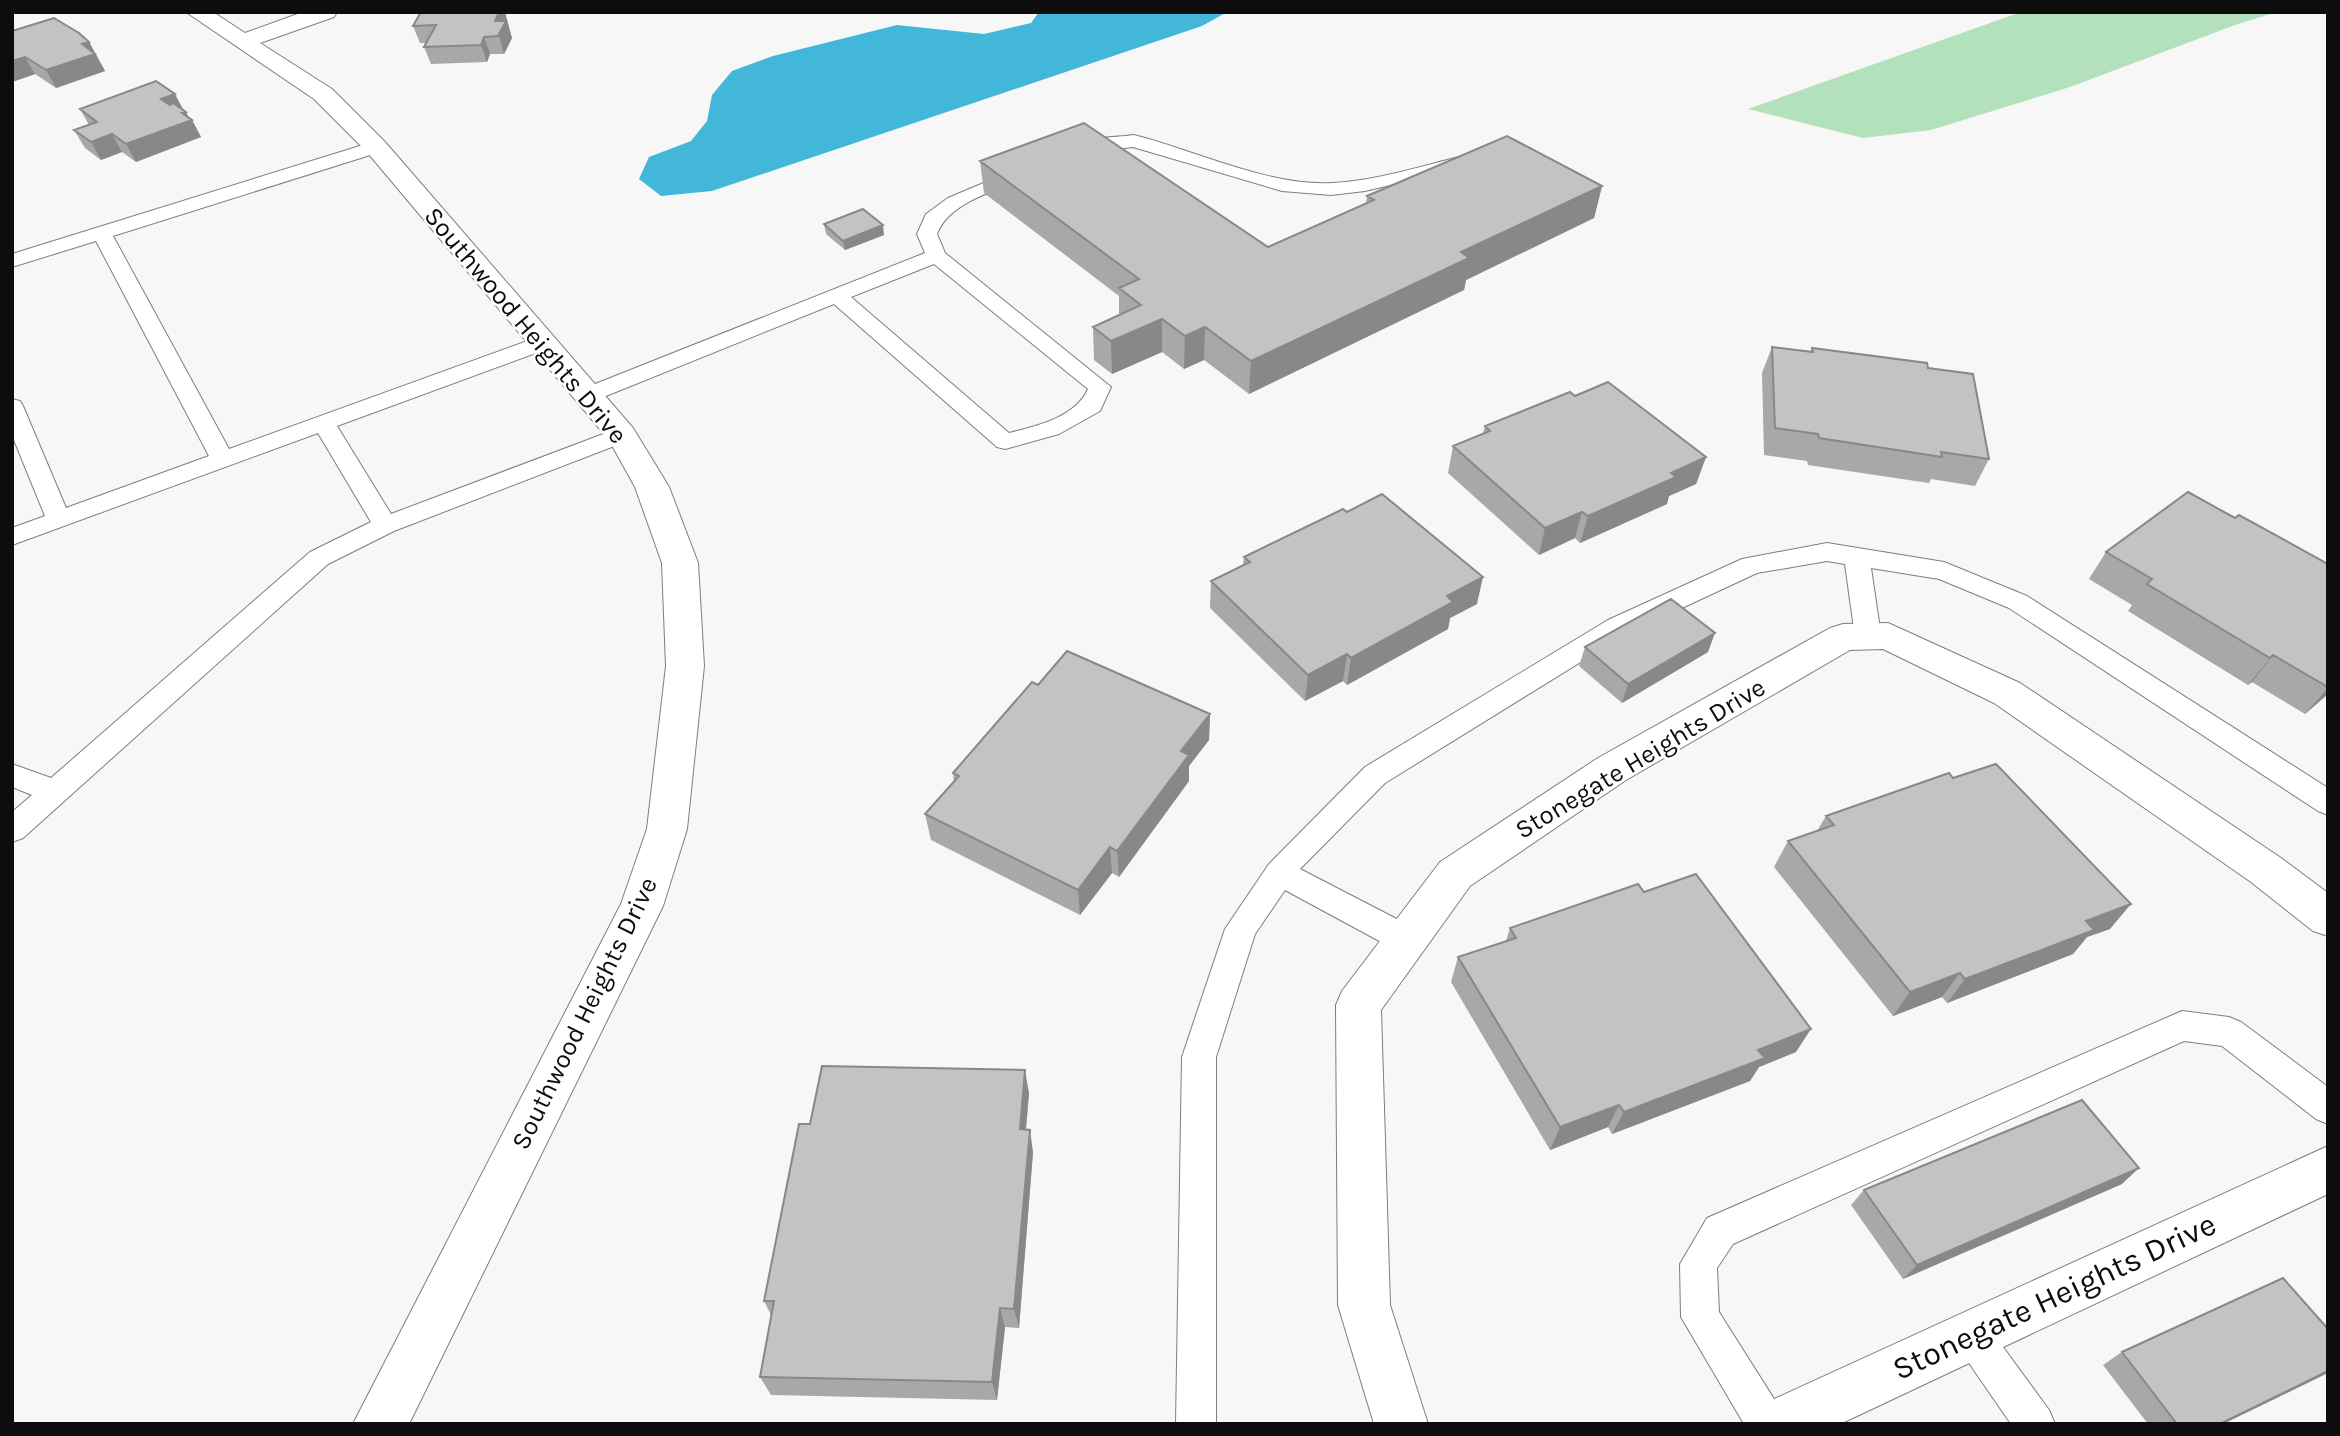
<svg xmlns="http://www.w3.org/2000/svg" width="2340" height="1436" viewBox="0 0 2340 1436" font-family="Karla,sans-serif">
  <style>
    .green { fill: #b2e1bc }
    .water { fill: #42b7d9 }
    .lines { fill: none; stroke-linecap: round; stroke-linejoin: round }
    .lane-casing { stroke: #7e7e7f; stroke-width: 2 }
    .street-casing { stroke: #7e7e7f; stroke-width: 2 }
    .lane { fill: #fff; fill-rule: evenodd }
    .street { fill: #fff; fill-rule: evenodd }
    .wall { fill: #a8a8a7 }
    .shaded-wall { fill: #888 }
    .building { fill: #c3c3c2; stroke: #888; stroke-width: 2 }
    .labels { text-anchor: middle; stroke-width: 5; stroke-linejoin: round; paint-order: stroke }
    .street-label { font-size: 26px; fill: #0d0d0e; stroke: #fff }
    .near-street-label { font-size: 32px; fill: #0d0d0e; stroke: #fff }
  </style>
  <rect width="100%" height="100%" fill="#f7f7f8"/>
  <path class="green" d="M 2021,12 L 2277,12 L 2235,25 L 2070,87 L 1931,130 L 1863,138 L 1748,109 Z"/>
  <path class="water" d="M 1039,12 L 1227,12 L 1202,26 L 712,191 L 661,196 L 639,179 L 649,157 L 691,141 L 707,121 L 712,95 L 732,71 L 773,56 L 897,25 L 984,34 L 1031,23 Z"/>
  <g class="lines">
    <defs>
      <path id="lane" d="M 1134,135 C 1197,151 1267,186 1332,183 C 1375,181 1418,167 1459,157 L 1468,163 L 1466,167 L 1365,191 L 1331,195 L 1282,191 L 1133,147 L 1095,151 L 1076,158 L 1067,152 C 1080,136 1114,138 1134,135 Z
        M 376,141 L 383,143 L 385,147 L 383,151 L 113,236 L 229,449 L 544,335 L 552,337 L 555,342 L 552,347 L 337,426 L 391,514 L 614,430 L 622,428 L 630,430 L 634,435 L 630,440 L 394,531 L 328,564 L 23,838 L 12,842 L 12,812 L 32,795 L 12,787 L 12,764 L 51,778 L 310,552 L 371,522 L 318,433 L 12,545 L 12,528 L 45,516 L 12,435 L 12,399 L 20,401 L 23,406 L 66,508 L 209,456 L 96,241 L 12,267 L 12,254 Z
        M 1019,168 L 1026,170 L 1029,174 L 1026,178 C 996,191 949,202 937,234 L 945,253 L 1111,387 L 1100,411 L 1059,434 L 1005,449 L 997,447 L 834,304 L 596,400 L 580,400 L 577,395 L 580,390 L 925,253 L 917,234 L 926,214 L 948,198 ZM 934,264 L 1088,389 C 1076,417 1037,426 1009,433 L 851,297 Z
        M 1827,543 L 1944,562 L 2027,596 L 2328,788 L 2328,815 L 2318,811 L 2009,608 L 1939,579 L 1871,568 L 1881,636 L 1877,643 L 1868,646 L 1859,643 L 1855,636 L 1845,564 L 1827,561 L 1757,573 L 1626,634 L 1385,783 L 1300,869 L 1418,930 L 1423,940 L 1418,950 L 1407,953 L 1396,950 L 1285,890 L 1255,934 L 1216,1057 L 1216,1424 L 1176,1424 L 1182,1057 L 1225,929 L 1269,864 L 1365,767 L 1608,620 L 1742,559 Z
        M 2182,1011 L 2229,1017 L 2241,1022 L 2328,1087 L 2328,1124 L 2316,1119 L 2222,1046 L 2184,1041 L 1733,1244 L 1717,1268 L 1719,1312 L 1781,1410 L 1787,1424 L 1744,1424 L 1681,1317 L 1680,1264 L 1707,1218 Z
        M 1971,1315 L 1984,1321 L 2049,1410 L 2055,1424 L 2011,1424 L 1958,1347 L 1952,1334 L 1958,1321 Z"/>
      <path id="street" d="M 186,12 L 213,12 L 245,33 L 303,12 L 337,12 L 334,17 L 260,43 L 332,89 L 385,142 L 633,428 L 669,487 L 698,563 L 704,666 L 687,829 L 663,906 L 409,1424 L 353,1424 L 621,904 L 647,829 L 666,666 L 662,563 L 635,487 L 609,440 L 367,152 L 314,99 Z
        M 1888,623 L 2020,683 L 2281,858 L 2328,893 L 2328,936 L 2313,931 L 2251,882 L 1994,703 L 1883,649 L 1850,650 L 1626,780 L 1470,886 L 1381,1010 L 1390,1305 L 1428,1424 L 1374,1424 L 1338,1305 L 1336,1005 L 1342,991 L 1440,862 L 1598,758 L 1830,628 L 1843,624 Z
        M 2328,1146 L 2328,1194 L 1840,1424 L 1753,1424 L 1761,1405 Z"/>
    </defs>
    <use href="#lane" class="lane-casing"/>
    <use href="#street" class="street-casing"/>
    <use href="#lane" class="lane"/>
    <use href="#street" class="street"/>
  </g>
  <path class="wall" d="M 508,23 L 507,25 L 512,38 L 504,54 L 490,54 L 487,62 L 431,64 L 424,47 L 427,43 L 420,43 L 413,26 Z
    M 12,31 L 89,42 L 105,71 L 56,88 L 35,74 L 12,82 Z
    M 80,109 L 184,110 L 189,118 L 192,120 L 201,137 L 136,162 L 122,152 L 101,160 L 85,148 L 74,130 L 89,125 Z
    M 980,161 L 1268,247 L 1366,204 L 1367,196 L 1602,186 L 1594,218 L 1466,280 L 1464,290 L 1249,394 L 1204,360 L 1184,369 L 1162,352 L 1112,374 L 1094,360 L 1093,327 L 1119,315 L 1119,296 L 984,193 Z
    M 824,224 L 884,235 L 845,250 L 826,234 Z
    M 1772,347 L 1811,352 L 1812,348 L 1928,368 L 1989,459 L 1975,486 L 1931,479 L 1929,483 L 1808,465 L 1807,461 L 1764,455 L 1762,373 Z
    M 1575,396 L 1706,457 L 1696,484 L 1669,496 L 1667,504 L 1580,543 L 1575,538 L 1539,555 L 1448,473 L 1453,446 L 1483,433 L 1485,426 Z
    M 2235,518 L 2328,564 L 2328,694 L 2305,714 L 2252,682 L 2248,685 L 2128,611 L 2132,605 L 2089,579 L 2106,552 Z
    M 1244,557 L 1477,604 L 1450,618 L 1448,629 L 1347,685 L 1343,681 L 1305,701 L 1210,608 L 1211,581 L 1243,565 Z
    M 1585,647 L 1708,652 L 1622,703 L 1579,666 Z
    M 1038,685 L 1210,714 L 1209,740 L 1189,766 L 1189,781 L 1119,877 L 1112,873 L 1080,915 L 931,840 L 925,814 L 954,782 L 953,773 Z
    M 1826,816 L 2110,929 L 2087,937 L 2073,954 L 1947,1003 L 1942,997 L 1893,1016 L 1774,867 L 1788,841 L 1817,831 Z
    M 1644,892 L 1796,1052 L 1759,1067 L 1750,1081 L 1612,1134 L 1608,1127 L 1550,1150 L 1451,982 L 1458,957 L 1506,941 L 1510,928 Z
    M 1029,1093 L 1026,1129 L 1033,1152 L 1019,1328 L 1005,1327 L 997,1400 L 771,1395 L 760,1377 L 771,1315 L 764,1301 L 810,1124 Z
    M 2122,1184 L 1903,1279 L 1851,1205 L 1864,1190 Z
    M 2122,1352 L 2223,1424 L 2148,1424 L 2103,1365 Z"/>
  <path class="shaded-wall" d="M 499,12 L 505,12 L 512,38 L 504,54 L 495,21 Z
    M 484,37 L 490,54 L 487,62 L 481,45 Z
    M 89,42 L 105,71 L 56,88 L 46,70 L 82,44 Z
    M 25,57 L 35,74 L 12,82 L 12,61 Z
    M 175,94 L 184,111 L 171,116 L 161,99 Z
    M 186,112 L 190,120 L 192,120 L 201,137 L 136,162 L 126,144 Z
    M 112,134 L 122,152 L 101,160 L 91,142 Z
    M 1602,186 L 1594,218 L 1466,280 L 1464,290 L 1249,394 L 1251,361 L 1461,252 Z
    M 883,225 L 884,235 L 845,250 L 843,241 Z
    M 1162,319 L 1162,352 L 1112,374 L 1111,341 Z
    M 1205,327 L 1204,360 L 1184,369 L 1185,336 Z
    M 1706,457 L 1696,484 L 1669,496 L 1667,504 L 1580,543 L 1588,516 L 1671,473 Z
    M 1582,512 L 1575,538 L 1539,555 L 1545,528 Z
    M 1483,577 L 1477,604 L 1450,618 L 1448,629 L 1347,685 L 1351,658 L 1447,596 Z
    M 1715,633 L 1708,652 L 1622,703 L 1628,684 Z
    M 1347,654 L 1343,681 L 1305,701 L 1308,675 Z
    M 2273,655 L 2252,682 L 2248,685 L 2270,658 Z
    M 2328,688 L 2328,694 L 2305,714 Z
    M 1210,714 L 1209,740 L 1189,766 L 1189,781 L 1119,877 L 1117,851 L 1181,751 Z
    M 1110,847 L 1112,873 L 1080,915 L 1078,890 Z
    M 2131,904 L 2110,929 L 2087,937 L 2073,954 L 1947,1003 L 1965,979 L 2086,921 Z
    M 1960,973 L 1942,997 L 1893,1016 L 1910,992 Z
    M 1811,1029 L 1796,1052 L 1759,1067 L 1750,1081 L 1612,1134 L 1624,1112 L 1758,1050 Z
    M 1025,1070 L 1029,1093 L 1024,1151 L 1020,1129 Z
    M 1619,1105 L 1608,1127 L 1550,1150 L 1560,1127 Z
    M 1030,1130 L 1033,1152 L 1019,1328 L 1014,1309 Z
    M 2139,1168 L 2122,1184 L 1903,1279 L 1917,1265 Z
    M 1000,1308 L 1005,1327 L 997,1400 L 992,1382 Z
    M 2328,1371 L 2328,1373 L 2223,1424 L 2220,1424 Z"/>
  <path class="building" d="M 421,12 L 499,12 L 495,21 L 506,21 L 498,36 L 484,37 L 481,45 L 424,47 L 436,25 L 413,26 Z
    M 54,18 L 79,33 L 89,42 L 82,44 L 95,54 L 46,70 L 25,57 L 12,61 L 12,31 Z
    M 156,81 L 175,94 L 161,99 L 170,105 L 173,103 L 186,112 L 182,113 L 192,120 L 126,144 L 112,134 L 91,142 L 74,130 L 97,122 L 80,109 Z
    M 1084,123 L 1268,247 L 1374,200 L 1367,196 L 1507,136 L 1602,186 L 1461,252 L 1469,258 L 1251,361 L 1205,327 L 1185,336 L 1162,319 L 1111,341 L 1093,327 L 1141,305 L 1119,288 L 1139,279 L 980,161 Z
    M 863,209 L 883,225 L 843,241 L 824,224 Z
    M 1772,347 L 1813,352 L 1812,348 L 1927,363 L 1928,368 L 1973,374 L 1989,459 L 1941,452 L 1942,457 L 1819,438 L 1818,434 L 1775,428 Z
    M 1608,382 L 1706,457 L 1671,473 L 1676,477 L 1588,516 L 1582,512 L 1545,528 L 1453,446 L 1490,431 L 1485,426 L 1570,392 L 1575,396 Z
    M 2188,492 L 2235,518 L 2239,515 L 2328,564 L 2328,687 L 2273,655 L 2270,658 L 2147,584 L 2152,579 L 2106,552 Z
    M 1382,494 L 1483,577 L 1447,596 L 1453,602 L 1351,658 L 1347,654 L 1308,675 L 1211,581 L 1250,562 L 1244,557 L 1343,509 L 1347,512 Z
    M 1671,599 L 1715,633 L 1628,684 L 1585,647 Z
    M 1067,651 L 1210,714 L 1181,751 L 1189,755 L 1117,851 L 1110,847 L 1078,890 L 925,814 L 959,776 L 953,773 L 1032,682 L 1038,685 Z
    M 1996,764 L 2131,904 L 2086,921 L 2094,930 L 1965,979 L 1960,973 L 1910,992 L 1788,841 L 1834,825 L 1826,816 L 1949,773 L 1953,778 Z
    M 1696,874 L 1811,1029 L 1758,1050 L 1765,1058 L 1624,1112 L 1619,1105 L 1560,1127 L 1458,957 L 1516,938 L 1510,928 L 1638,884 L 1644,892 Z
    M 822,1066 L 1025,1070 L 1020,1129 L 1030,1130 L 1014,1309 L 1000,1308 L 992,1382 L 760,1377 L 774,1301 L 764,1301 L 799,1124 L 810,1124 Z
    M 2082,1100 L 2139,1168 L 1917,1265 L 1864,1190 Z
    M 2283,1278 L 2328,1329 L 2328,1371 L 2220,1424 L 2177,1424 L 2122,1352 Z"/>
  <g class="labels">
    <g class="street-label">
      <text transform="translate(526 325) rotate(50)" y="9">Southwood Heights Drive</text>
      <text transform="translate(1640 758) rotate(-31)" y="9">Stonegate Heights Drive</text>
      <text transform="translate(584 1013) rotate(-64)" y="9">Southwood Heights Drive</text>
    </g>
    <g class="near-street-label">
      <text transform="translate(2054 1296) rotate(-25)" y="11">Stonegate Heights Drive</text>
    </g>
  </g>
  <rect width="2340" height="1436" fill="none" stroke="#0d0d0e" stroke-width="28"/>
</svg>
